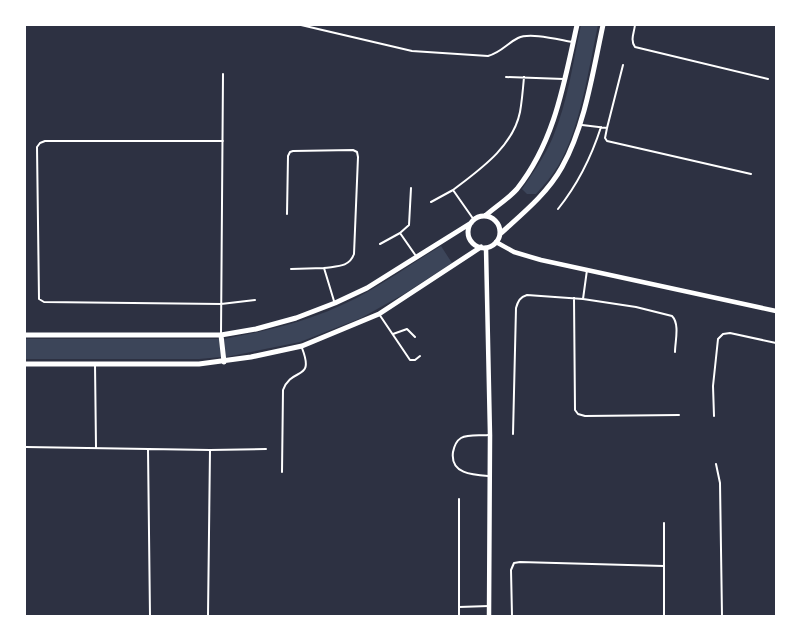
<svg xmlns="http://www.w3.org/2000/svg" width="801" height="641" viewBox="0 0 801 641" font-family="Montserrat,sans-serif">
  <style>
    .green { fill: #3c4559 }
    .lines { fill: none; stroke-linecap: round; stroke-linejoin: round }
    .service { stroke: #fff; stroke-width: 2 }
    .minor { stroke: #fff; stroke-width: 4.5 }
    .tertiary { stroke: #fff; stroke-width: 5 }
  </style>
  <rect width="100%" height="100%" fill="#2d3142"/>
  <path class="green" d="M 581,25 L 598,25 C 589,67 580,130 558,166 C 552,176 544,185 536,194 L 527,194 L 522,189 C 533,173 545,156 553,137 C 568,101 573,62 581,25 Z
    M 441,246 L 452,263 L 404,294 L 361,318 L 300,342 L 226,357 L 224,339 C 274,330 325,317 369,291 C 394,277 417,260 441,246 Z
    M 25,339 L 219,339 L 221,357 L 199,359 L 25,359 Z"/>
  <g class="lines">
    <path class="service" d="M 301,25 L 412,51 L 488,56 C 502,52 506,44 518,38 C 530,32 560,40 573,42
      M 635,25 C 634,33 630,40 635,47 L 768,79
      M 506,77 L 564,79
      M 582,125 L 607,128 L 623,65
      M 607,128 L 605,138 L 607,141 L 751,174
      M 223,141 L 45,141 L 40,143 L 37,147 L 39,299 L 44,302 L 221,304 L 255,300
      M 431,202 L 453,190
      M 558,209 C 578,184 591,158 601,127
      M 287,214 L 288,156 L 290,152 L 293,151 L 353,150 L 357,152 L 358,157 L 354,254 C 349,268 336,266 324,268 L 334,301
      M 474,220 L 453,190 C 479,170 513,147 520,112 C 522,101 523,89 524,77
      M 400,233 L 409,225 L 411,188
      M 380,244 L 400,233 L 416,256
      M 291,269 L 324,268
      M 574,298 L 575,410 L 578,414 L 585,416 L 679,415
      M 583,299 L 636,307 L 672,316 C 680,324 675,342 675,352
      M 379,314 L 410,360 L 415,360 L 420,356
      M 221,334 L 223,74
      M 393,334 L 407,329 L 415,337
      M 95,364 L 96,447
      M 714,416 L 713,386 L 718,339 L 723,334 L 730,333 L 776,343
      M 513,434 L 516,308 C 518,301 520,297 527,295 L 583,299 L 587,270
      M 488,435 C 480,436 468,434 461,438 C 456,441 454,447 453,452 C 450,474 473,475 489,476
      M 26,447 L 210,450 L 208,616
      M 148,449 L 150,616
      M 210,450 L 266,449
      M 716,464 L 720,483 L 722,616
      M 282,472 L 283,390 C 292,366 315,382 302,348
      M 664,566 L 664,616
      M 459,607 L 489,606
      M 459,616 L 459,499
      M 512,616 L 511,570 L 514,563 L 520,562 L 664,566 L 664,523"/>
    <path class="minor" d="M 496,242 L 514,252 L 541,260 L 776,311
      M 486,248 L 490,435 L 489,616"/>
    <path class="tertiary" d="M 485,216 C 495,207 508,199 517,189 C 555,141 564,83 577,25
      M468 232a16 16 0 1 1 32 0a16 16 0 1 1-32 0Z
      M 500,234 C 522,214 547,194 562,167 C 585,126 593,71 603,25
      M 25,335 L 221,335 L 256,329 L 296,318 L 335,303 L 367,288 L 471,223
      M 221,335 L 224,362
      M 25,364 L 199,364 L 251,357 L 302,346 L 379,314 L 481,247"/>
  </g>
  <rect width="801" height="641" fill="none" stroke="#ffffff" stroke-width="52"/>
</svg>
